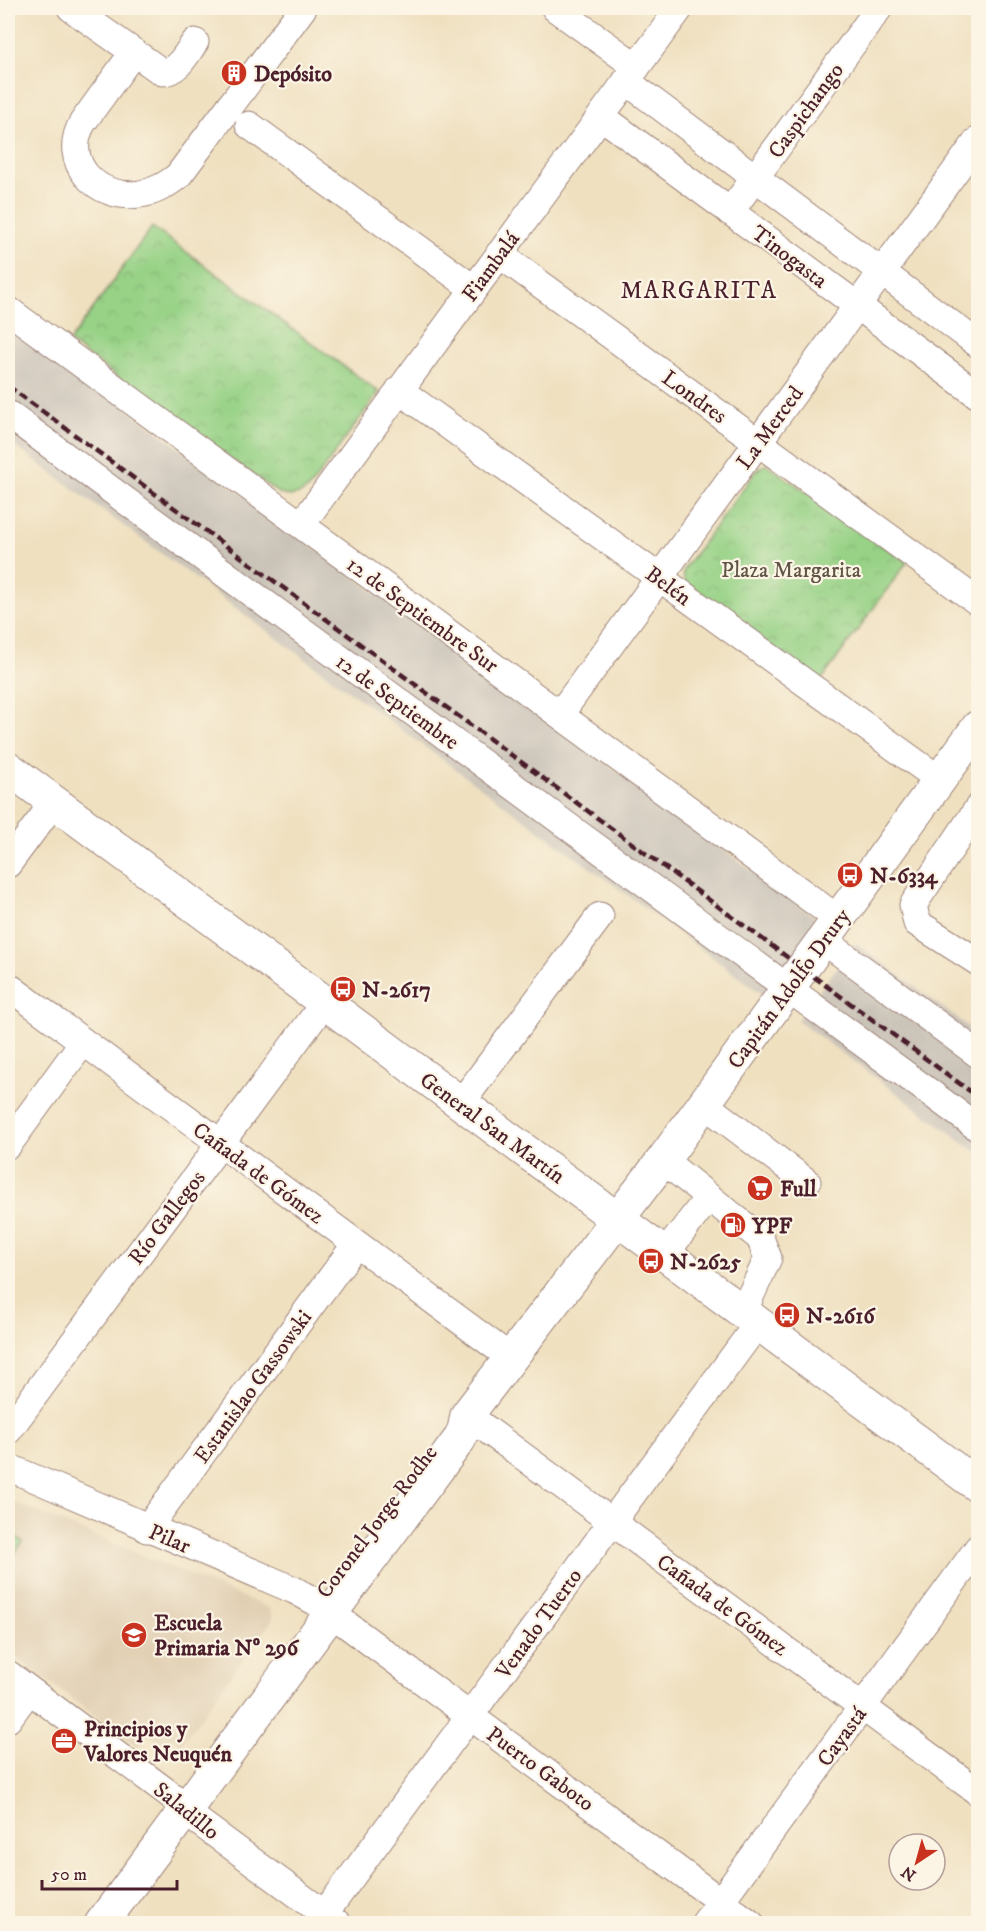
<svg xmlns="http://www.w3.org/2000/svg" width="986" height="1931" viewBox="0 0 986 1931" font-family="'IM FELL DW Pica',serif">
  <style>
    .built { fill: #e0ceb1 }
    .industrial { fill: #cac3b8 }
    .grass { fill: #97d286; stroke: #707858; stroke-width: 1.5 }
    .park { fill: url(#park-crowns); stroke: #707858; stroke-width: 1.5 }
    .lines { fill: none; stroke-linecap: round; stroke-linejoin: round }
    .minor-casing { stroke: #9c8076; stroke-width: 29 }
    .major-casing { stroke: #9c8076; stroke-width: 35 }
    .minor { stroke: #fff; stroke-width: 27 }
    .major { stroke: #fff; stroke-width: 33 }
    .rail { stroke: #4a1f2b; stroke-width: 4.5; stroke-dasharray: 9 4.5; stroke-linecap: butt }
    .labels { text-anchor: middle; stroke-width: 4.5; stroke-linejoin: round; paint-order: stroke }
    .poi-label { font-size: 22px; font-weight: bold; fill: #4a1f2b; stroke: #fcf5e5; text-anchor: start }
    .street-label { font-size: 22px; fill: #4a1f2b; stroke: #fcf5e5 }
    .park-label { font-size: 22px; fill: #615546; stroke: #fcf5e5 }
    .neighbourhood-label { font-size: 24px; letter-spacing: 1.5px; fill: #4a1f2b; stroke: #fcf5e5 }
  </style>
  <defs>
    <pattern id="park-crowns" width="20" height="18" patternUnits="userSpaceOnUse" patternTransform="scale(1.5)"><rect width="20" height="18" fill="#97d286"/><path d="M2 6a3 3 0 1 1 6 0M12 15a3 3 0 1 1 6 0" fill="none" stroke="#84b474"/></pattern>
  </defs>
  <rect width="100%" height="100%" fill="#fcf5e5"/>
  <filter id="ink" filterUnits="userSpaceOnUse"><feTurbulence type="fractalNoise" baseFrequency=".0167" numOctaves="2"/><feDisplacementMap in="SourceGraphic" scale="12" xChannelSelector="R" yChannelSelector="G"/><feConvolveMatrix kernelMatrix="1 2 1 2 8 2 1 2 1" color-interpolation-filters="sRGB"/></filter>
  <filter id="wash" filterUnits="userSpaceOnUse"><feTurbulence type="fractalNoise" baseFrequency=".008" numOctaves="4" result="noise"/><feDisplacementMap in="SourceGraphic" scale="24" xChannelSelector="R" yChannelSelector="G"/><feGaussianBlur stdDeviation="1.35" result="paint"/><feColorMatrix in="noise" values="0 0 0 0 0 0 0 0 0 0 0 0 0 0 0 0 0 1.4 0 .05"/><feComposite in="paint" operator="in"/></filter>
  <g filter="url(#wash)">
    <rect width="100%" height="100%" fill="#efe0c0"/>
    <path class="built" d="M 8,1500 L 269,1608 L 273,1619 L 181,1744 L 173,1738 L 167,1747 L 148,1734 L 138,1747 L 8,1652 Z"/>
    <path class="industrial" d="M 8,321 L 815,917 L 813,928 L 765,996 L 8,441 Z
      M 856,943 L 978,1034 L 978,1153 L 797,1020 Z"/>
    <path class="grass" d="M 8,1531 L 23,1542 L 8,1562 Z"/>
    <path class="park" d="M 152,227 L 379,392 L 311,486 C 302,495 292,498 280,494 L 69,342 Z
      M 766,464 L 907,562 L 820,682 L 684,581 L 683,573 L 686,566 L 757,470 Z"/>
  </g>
  <g filter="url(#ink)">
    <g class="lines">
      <defs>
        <path id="minor" d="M 71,8 L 162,72 C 178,72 186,54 195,42
          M 555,8 L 637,67
          M 133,53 L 83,122 C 59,162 98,201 140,194 C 155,192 166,185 178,176 L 303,8
          M 626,81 L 978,344
          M 601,116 L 978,395
          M 249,125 L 474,289
          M 730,212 L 879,8
          M 499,254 L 978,602
          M 8,310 L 838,919
          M 399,390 L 940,780
          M 8,414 L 978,1128
          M 301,525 L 680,8
          M 560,714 L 978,140
          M 978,808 L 913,905 L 917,923 L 978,962
          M 8,864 L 54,802
          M 823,940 L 978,1054
          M 8,986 L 511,1358
          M 461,1103 L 600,916
          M 704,1104 L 807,1182
          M 8,1145 L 83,1042
          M 663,1160 L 760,1238 L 768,1258 L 743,1312
          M 665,1254 L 708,1198
          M 467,1415 L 978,1792
          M 8,1431 L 325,1002
          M 8,1467 L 294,1590 L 316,1602 L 751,1924
          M 147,1529 L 356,1244
          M 8,1674 L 172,1796 L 184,1811 L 338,1924
          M 8,1719 L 29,1690
          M 317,1924 L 758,1323
          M 704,1924 L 978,1548"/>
        <path id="major" d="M 8,768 L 978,1486
          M 101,1924 L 459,1440 L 464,1430 L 467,1415 L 663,1160 L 978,727"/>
      </defs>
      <use href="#minor" class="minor-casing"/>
      <use href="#major" class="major-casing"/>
      <use href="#minor" class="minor"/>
      <use href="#major" class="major"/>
      <path class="rail" d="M 8,386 L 978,1097"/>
    </g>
  </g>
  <defs>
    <symbol id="building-disc" viewBox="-11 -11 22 22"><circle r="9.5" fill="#c8321e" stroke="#fcf5e5"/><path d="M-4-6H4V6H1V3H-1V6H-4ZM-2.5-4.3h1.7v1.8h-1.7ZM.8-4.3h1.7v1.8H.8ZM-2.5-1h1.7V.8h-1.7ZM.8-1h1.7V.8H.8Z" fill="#fff"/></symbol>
    <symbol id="bus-disc" viewBox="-11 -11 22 22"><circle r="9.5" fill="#c8321e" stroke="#fcf5e5"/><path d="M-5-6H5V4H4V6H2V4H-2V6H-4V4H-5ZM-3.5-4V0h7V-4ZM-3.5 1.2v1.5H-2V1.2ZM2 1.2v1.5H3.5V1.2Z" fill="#fff"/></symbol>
    <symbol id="supermarket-disc" viewBox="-11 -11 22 22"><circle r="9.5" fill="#c8321e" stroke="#fcf5e5"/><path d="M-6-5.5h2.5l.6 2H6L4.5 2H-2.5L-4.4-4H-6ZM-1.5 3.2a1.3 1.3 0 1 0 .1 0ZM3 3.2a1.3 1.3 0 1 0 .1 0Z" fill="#fff"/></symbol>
    <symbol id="fuel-disc" viewBox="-11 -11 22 22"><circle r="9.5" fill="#c8321e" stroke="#fcf5e5"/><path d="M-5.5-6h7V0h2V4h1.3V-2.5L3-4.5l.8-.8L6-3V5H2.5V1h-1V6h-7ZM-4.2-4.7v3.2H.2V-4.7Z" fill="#fff"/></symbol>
    <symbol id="school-disc" viewBox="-11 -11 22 22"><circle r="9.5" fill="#c8321e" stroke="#fcf5e5"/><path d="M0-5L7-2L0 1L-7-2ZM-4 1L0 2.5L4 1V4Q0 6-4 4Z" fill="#fff"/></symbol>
    <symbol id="office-disc" viewBox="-11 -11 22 22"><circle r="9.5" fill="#c8321e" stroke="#fcf5e5"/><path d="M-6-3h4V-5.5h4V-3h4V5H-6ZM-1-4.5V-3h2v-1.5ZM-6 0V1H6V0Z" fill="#fff"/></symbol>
  </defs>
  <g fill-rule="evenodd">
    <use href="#building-disc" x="219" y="58" width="30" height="30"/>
    <use href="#bus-disc" x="835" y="860" width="30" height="30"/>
    <use href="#bus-disc" x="328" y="974" width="30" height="30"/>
    <use href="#supermarket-disc" x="745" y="1173" width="30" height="30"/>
    <use href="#fuel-disc" x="718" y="1210" width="30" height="30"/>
    <use href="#bus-disc" x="636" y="1246" width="30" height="30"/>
    <use href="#bus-disc" x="772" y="1300" width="30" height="30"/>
    <use href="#school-disc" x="119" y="1620" width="30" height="30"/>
    <use href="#office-disc" x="49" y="1726" width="30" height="30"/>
  </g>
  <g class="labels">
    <g class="poi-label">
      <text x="254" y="81">Depósito</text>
      <text x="870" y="883">N-6334</text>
      <text x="362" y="997">N-2617</text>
      <text x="780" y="1196">Full</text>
      <text x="752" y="1233">YPF</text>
      <text x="670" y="1269">N-2625</text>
      <text x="806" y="1323">N-2616</text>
      <text x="154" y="1630">Escuela<tspan x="154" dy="25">Primaria Nº 296</tspan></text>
      <text x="84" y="1736">Principios y<tspan x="84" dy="25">Valores Neuquén</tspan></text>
    </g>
    <g class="street-label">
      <text transform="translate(805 110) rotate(-54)" y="8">Caspichango</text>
      <text transform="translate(790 256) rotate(37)" y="8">Tinogasta</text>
      <text transform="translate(490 266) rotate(-54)" y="8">Fiambalá</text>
      <text transform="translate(695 396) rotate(36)" y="8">Londres</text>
      <text transform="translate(769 427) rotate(-54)" y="8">La Merced</text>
      <text transform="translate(669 585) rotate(36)" y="8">Belén</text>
      <text transform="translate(423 614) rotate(36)" y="8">12 de Septiembre Sur</text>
      <text transform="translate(398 701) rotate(36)" y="8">12 de Septiembre</text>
      <text transform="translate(788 988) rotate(-54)" y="8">Capitán Adolfo Drury</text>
      <text transform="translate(493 1127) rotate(36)" y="8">General San Martín</text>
      <text transform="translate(259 1172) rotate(36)" y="8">Cañada de Gómez</text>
      <text transform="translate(166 1217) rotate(-53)" y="8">Río Gallegos</text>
      <text transform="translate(252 1386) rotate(-54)" y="8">Estanislao Gassowski</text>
      <text transform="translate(376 1521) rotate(-53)" y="8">Coronel Jorge Rodhe</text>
      <text transform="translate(170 1538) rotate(23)" y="8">Pilar</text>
      <text transform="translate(723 1604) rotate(36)" y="8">Cañada de Gómez</text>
      <text transform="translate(538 1623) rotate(-54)" y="8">Venado Tuerto</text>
      <text transform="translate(841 1736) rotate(-54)" y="8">Cayastá</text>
      <text transform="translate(541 1768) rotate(36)" y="8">Puerto Gaboto</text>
      <text transform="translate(187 1810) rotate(39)" y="8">Saladillo</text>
    </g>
    <g class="park-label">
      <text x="791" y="577">Plaza Margarita</text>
    </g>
    <g class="neighbourhood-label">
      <text x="699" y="298">MARGARITA</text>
    </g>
  </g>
  <rect width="986" height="1931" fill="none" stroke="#fcf5e5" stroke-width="30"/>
  <g transform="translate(917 1862) rotate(216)"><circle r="28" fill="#fcf5e5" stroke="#b59f9b" stroke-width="1.5"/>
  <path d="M0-4.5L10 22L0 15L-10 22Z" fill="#c8321e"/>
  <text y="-9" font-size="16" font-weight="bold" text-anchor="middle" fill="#4a1f2b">N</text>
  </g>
  <path d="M42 1880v9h135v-9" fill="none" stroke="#4a1f2b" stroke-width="3"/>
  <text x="51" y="1880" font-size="18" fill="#4a1f2b" stroke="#fcf5e5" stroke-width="4.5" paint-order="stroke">50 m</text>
</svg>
